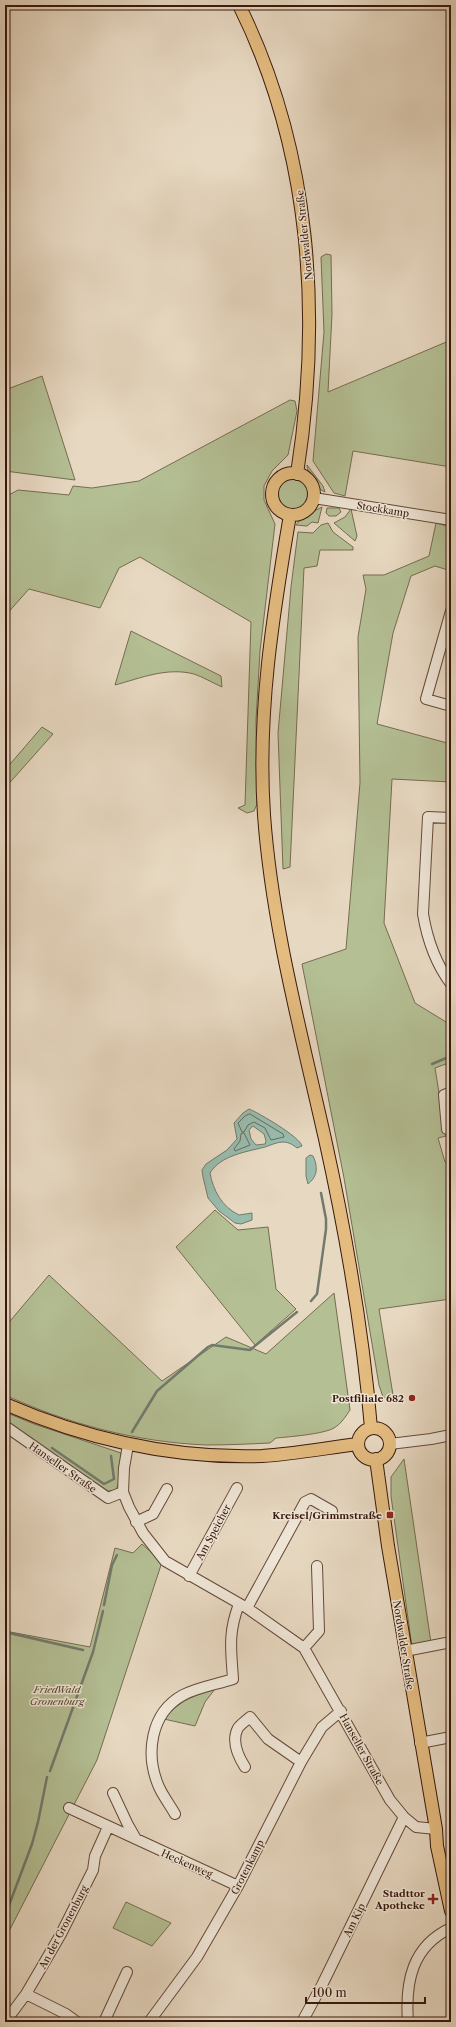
<svg xmlns="http://www.w3.org/2000/svg" width="456" height="2027" viewBox="0 0 456 2027" font-family="'Libre Caslon Text',serif">
  <style>
    .green { fill: #b4bf94; stroke: #766c50 }
    .water { fill: #98bbac; stroke: #727a6c; fill-rule: evenodd }
    .lines { fill: none; stroke-linecap: round; stroke-linejoin: round }
    .shore { stroke: #686a5c; stroke-width: 1 }
    .stream { stroke: #727a6c; stroke-width: 2.5 }
    .minor-casing { stroke: #644839; stroke-width: 12 }
    .major-casing { stroke: #38180c; stroke-width: 14 }
    .minor { stroke: #efe6d7; stroke-width: 10 }
    .major { stroke: #e4bc80; stroke-width: 12 }
    .poi-dot { fill: #8f2418; stroke: #efe6d7; stroke-width: 1.5 }
    .labels { text-anchor: middle; stroke-width: 3; stroke-linejoin: round; paint-order: stroke }
    .street-label { font-size: 10px; fill: #38180c; stroke: #efe6d7 }
    .poi-label { font-size: 10px; font-weight: bold; fill: #38180c; stroke: #efe6d7; text-anchor: end }
    .park-label { font-size: 10px; font-style: italic; fill: #5d4a35; stroke: #efe6d7 }
  </style>
  <rect width="100%" height="100%" fill="#e7d8c1"/>
  <filter id="stains"><feTurbulence type="fractalNoise" baseFrequency=".005" numOctaves="4"/><feColorMatrix values="0 0 0 0 .2 0 0 0 0 .09 0 0 0 0 .02 0 0 0 .5 -.17"/></filter>
  <radialGradient id="worn" r=".72"><stop offset=".6" stop-color="#630" stop-opacity="0"/><stop offset="1" stop-color="#630" stop-opacity=".3"/></radialGradient>
  <path class="green" d="M 326,254 L 331,255 L 332,314 L 328,392 L 451,340 L 451,467 L 353,451 L 345,496 L 334,493 L 313,461 L 324,332 L 321,257 Z
    M 42,376 L 75,480 L 5,471 L 5,390 Z
    M 290,400 L 295,401 L 297,411 L 288,455 L 272,471 L 264,486 L 264,500 L 275,524 L 260,651 L 256,720 L 257,804 L 254,811 L 247,813 L 238,808 L 245,805 L 251,622 L 140,557 L 119,568 L 100,608 L 29,589 L 5,616 L 5,497 L 18,490 L 69,495 L 73,486 L 92,488 L 139,481 Z
    M 307,465 L 323,486 L 325,492 C 317,489 307,474 307,465 Z
    M277 494a16 16 0 1 1 32 0a16 16 0 1 1-32 0Z
    M 322,507 L 318,523 L 312,522 L 307,526 L 296,525 L 302,517 Z
    M 327,508 L 339,508 L 341,512 L 336,516 L 329,516 L 326,513 Z
    M 351,509 L 357,536 L 355,541 L 334,523 L 345,517 Z
    M 328,523 L 333,532 L 353,547 L 353,550 L 320,550 L 317,566 L 304,568 L 290,867 L 283,869 L 278,733 L 291,587 L 298,532 L 313,533 L 321,525 Z
    M 436,523 L 451,527 L 451,571 L 435,566 L 411,576 L 393,633 L 377,724 L 451,744 L 451,782 L 392,779 L 384,923 L 415,1003 L 451,1025 L 451,1062 L 435,1068 L 446,1136 L 438,1138 L 445,1162 L 451,1163 L 451,1299 L 379,1309 L 394,1401 L 383,1397 L 379,1385 L 344,1178 L 302,964 L 346,949 L 360,783 L 358,637 L 366,589 L 363,575 L 384,575 L 429,556 Z
    M 131,631 L 221,676 L 222,687 C 213,683 203,677 194,674 C 167,667 141,678 115,685 Z
    M 42,727 L 53,734 L 5,788 L 5,770 Z
    M 215,1210 L 238,1230 L 268,1227 L 276,1289 L 296,1309 L 255,1345 L 176,1247 Z
    M 49,1275 L 162,1381 L 226,1337 L 266,1354 L 334,1293 L 350,1410 C 346,1416 341,1424 334,1428 C 324,1434 288,1437 276,1438 L 270,1443 C 249,1444 227,1445 206,1445 C 136,1442 68,1424 5,1395 L 5,1327 Z
    M 5,1412 L 34,1424 L 121,1453 L 119,1482 L 116,1490 L 108,1491 L 5,1423 Z
    M 404,1459 L 431,1643 L 412,1647 L 391,1496 L 391,1477 Z
    M 142,1544 L 162,1562 L 97,1760 L 5,1939 L 5,1631 L 90,1647 L 115,1548 L 133,1553 Z
    M 215,1689 L 205,1702 L 195,1726 L 164,1719 C 182,1699 191,1697 215,1689 Z
    M 126,1902 L 171,1923 L 152,1946 L 113,1928 Z"/>
  <path class="water" d="M 249,1109 C 259,1113 300,1137 302,1146 L 297,1148 C 293,1145 289,1142 283,1142 C 277,1142 271,1145 265,1147 C 246,1152 221,1155 210,1173 C 213,1190 222,1207 239,1215 L 252,1213 L 252,1220 L 241,1224 L 235,1223 L 219,1211 L 208,1198 L 203,1177 L 202,1170 L 206,1164 L 227,1150 L 237,1139 L 234,1123 L 243,1113 ZM 253,1126 L 264,1134 L 266,1141 L 265,1144 L 256,1145 L 251,1139 L 249,1130 Z
    M 310,1155 L 313,1156 C 318,1167 318,1176 308,1184 L 306,1176 L 306,1158 Z"/>
  <g class="lines">
    <path class="shore" d="M 250,1114 L 283,1134 L 284,1137 L 271,1140 L 265,1128 L 254,1122 L 248,1125 L 244,1132 L 242,1132 L 238,1123 L 245,1116 Z
      M 244,1133 L 250,1145 L 235,1151 L 234,1149 L 240,1141 L 241,1134 Z"/>
    <path class="stream" d="M 432,1064 L 451,1056
      M 311,1301 L 317,1294 L 326,1229 L 326,1219 L 321,1193
      M 132,1432 L 157,1391 L 208,1347 L 212,1345 L 250,1350 L 297,1312
      M 52,1448 L 104,1484 L 114,1479 L 111,1456
      M 104,1605 L 112,1565 L 117,1555
      M 5,1632 L 83,1650
      M 50,1771 L 93,1652 L 103,1611
      M 5,1916 L 32,1844 L 38,1822 L 47,1777"/>
    <defs>
      <path id="minor" d="M 314,498 L 451,520
        M 451,611 L 426,699 L 451,706
        M 451,818 L 428,817 L 423,914 C 427,938 436,964 451,984
        M 451,1092 L 444,1095 L 447,1129 L 451,1130
        M 5,1426 L 108,1498 L 123,1492
        M 390,1444 L 431,1439 L 451,1435
        M 128,1445 L 124,1468 L 123,1492 L 129,1507 L 143,1533 L 165,1561 L 247,1608 L 304,1648 L 390,1800 L 404,1817 L 416,1827 L 436,1829
        M 136,1522 L 153,1514 L 167,1489
        M 189,1576 L 237,1488
        M 247,1608 L 305,1502 L 311,1499 L 332,1511
        M 304,1648 L 319,1631 L 317,1566
        M 405,1651 L 451,1642
        M 420,1743 L 451,1737
        M 245,1767 C 238,1756 231,1741 238,1728 C 241,1724 247,1720 250,1717 L 268,1739 L 301,1762
        M 113,1793 L 128,1825 L 136,1839
        M 69,1808 L 238,1886
        M 175,1814 C 170,1805 163,1796 159,1787 C 145,1755 150,1713 183,1695 C 198,1687 218,1684 233,1679 C 231,1649 228,1633 239,1604
        M 26,1994 L 66,2014 L 77,2022
        M 5,2022 L 26,1994 L 61,1934 L 93,1870 L 95,1856 L 108,1827
        M 104,2022 L 127,1972
        M 149,2022 L 197,1957 L 238,1886 L 301,1762 L 322,1727 L 341,1711
        M 302,2022 L 322,1985 L 404,1817
        M 408,2022 C 405,1982 412,1946 451,1928"/>
      <path id="major" d="M 239,5 C 311,150 322,315 297,474
        M272 494a21 21 0 1 1 42 0a21 21 0 1 1-42 0Z
        M 290,515 C 273,614 257,713 264,815 C 272,925 301,1032 325,1139 C 346,1234 363,1331 371,1428
        M 5,1404 C 86,1439 173,1459 262,1456 C 294,1454 326,1448 358,1444
        M358 1444a16 16 0 1 1 32 0a16 16 0 1 1-32 0Z
        M 376,1459 L 388,1546 L 436,1829 L 437,1846 L 451,1911"/>
    </defs>
    <use href="#minor" class="minor-casing"/>
    <use href="#major" class="major-casing"/>
    <use href="#minor" class="minor"/>
    <use href="#major" class="major"/>
  </g>
  <g class="poi-dot">
    <circle cx="412" cy="1398" r="4"/>
    <rect x="386" y="1511" width="8" height="8" rx="2"/>
    <path d="M431 1893h4v4h4v4h-4v4h-4v-4h-4v-4h4z"/>
  </g>
  <g class="labels">
    <g class="street-label">
      <text transform="translate(304 235) rotate(-96)" y="4">Nordwalder Straße</text>
      <text transform="translate(383 509) rotate(9)" y="4">Stockkamp</text>
      <text transform="translate(63 1467) rotate(35)" y="4">Hanseller Straße</text>
      <text transform="translate(213 1532) rotate(-62)" y="4">Am Speicher</text>
      <text transform="translate(404 1645) rotate(81)" y="4">Nordwalder Straße</text>
      <text transform="translate(362 1749) rotate(61)" y="4">Hanseller Straße</text>
      <text transform="translate(187 1863) rotate(24)" y="4">Heckenweg</text>
      <text transform="translate(247 1867) rotate(-63)" y="4">Grotenkamp</text>
      <text transform="translate(354 1920) rotate(-64)" y="4">Am Kip</text>
      <text transform="translate(63 1927) rotate(-62)" y="4">An der Gronenburg</text>
    </g>
    <g class="poi-label">
      <text x="404" y="1402">Postfiliale 682</text>
      <text x="382" y="1519">Kreisel/Grimmstraße</text>
      <text x="425" y="1897">Stadttor<tspan x="425" dy="12">Apotheke</tspan></text>
    </g>
    <g class="park-label">
      <text x="57" y="1693">FriedWald<tspan x="57" dy="12">Gronenburg</tspan></text>
    </g>
  </g>
  <rect width="456" height="2027" fill="none" stroke="#e7d8c1" stroke-width="20"/>
  <rect x="6" y="6" width="444" height="2015" fill="none" stroke="#38180c" stroke-width="2"/>
  <rect x="10" y="10" width="436" height="2007" fill="none" stroke="#38180c"/>
  <path d="M306 1997v6h119v-6" fill="none" stroke="#38180c" stroke-width="2"/>
  <text x="312" y="1997" font-size="12" fill="#38180c" stroke="#efe6d7" stroke-width="3" paint-order="stroke">100 m</text>
  <rect width="100%" height="100%" filter="url(#stains)"/>
  <rect width="100%" height="100%" fill="url(#worn)"/>
</svg>
